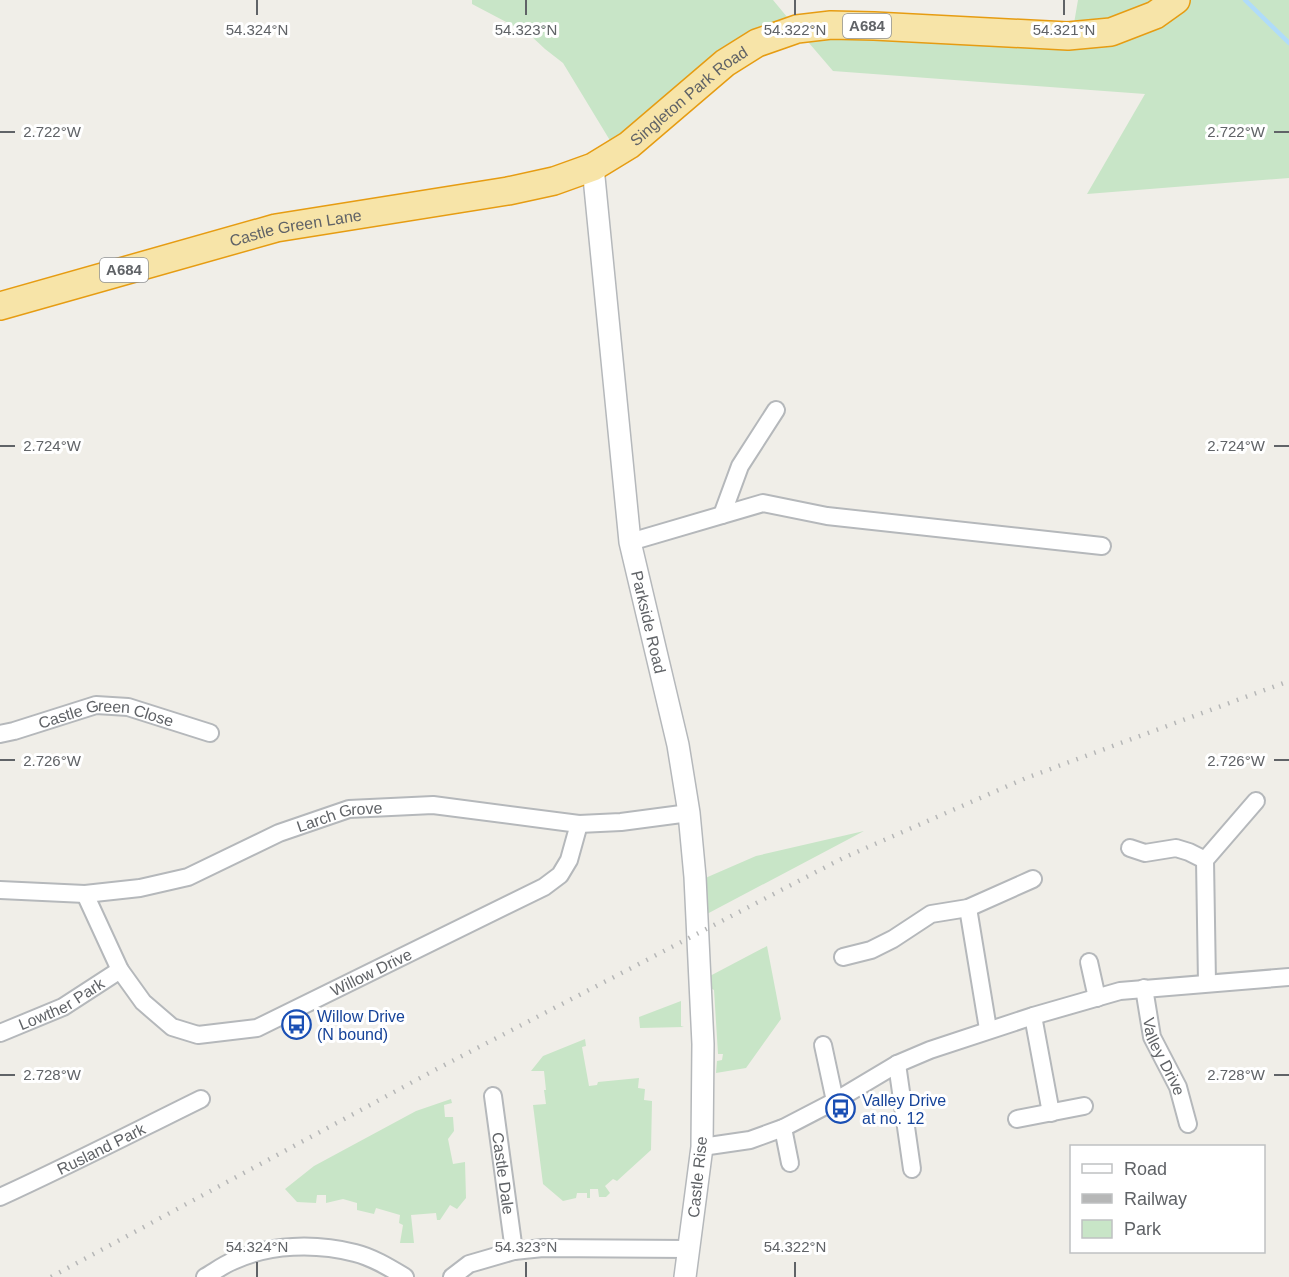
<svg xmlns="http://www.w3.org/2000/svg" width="1289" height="1277" viewBox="0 0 1289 1277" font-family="Helvetica,sans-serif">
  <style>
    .green { fill: #c8e5c7 }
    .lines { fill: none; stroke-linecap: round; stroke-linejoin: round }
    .stream { stroke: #b0dcf9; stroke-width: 4.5 }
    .minor-casing { stroke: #b5b8bb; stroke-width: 20 }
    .tertiary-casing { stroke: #b5b8bb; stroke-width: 24 }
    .trunk-casing { stroke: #e69c12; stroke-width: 30 }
    .minor { stroke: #fff; stroke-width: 16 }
    .tertiary { stroke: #fff; stroke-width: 21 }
    .trunk { stroke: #f7e4a8; stroke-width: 27 }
    .rail { stroke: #b6b7b7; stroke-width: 4.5; stroke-dasharray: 1.5 8; stroke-linecap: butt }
    .ticks { fill: none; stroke: #606367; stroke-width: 2 }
    .labels { text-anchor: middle; stroke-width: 6; stroke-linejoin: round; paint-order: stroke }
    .shield { fill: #fff; stroke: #909295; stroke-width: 1.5 }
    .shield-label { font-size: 15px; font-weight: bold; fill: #606367 }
    .street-label { font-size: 16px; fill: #606367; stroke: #fff }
    .transit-label { font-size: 16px; fill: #164399; stroke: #fff; text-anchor: start }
    .ticks-label { font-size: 15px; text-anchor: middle; fill: #606367; stroke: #fff; stroke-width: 6; stroke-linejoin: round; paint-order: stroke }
  </style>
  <rect width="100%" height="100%" fill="#f0eee8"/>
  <path class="green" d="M 472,0 L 773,0 L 797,29 L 1071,41 L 1078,0 L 1289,0 L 1289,178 L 1087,194 L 1145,94 L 833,71 L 797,29 L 617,152 L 563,63 L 545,49 L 529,34 L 472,4 Z
    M 864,831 L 705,915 L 703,879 L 756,856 Z
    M 767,946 L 781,1019 L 746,1068 L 716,1073 L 717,1061 L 722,1060 L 723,1054 L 718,1054 L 714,990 L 709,987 L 708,977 Z
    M 681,1001 L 681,1026 L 684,1027 L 640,1028 L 639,1017 Z
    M 585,1039 L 586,1046 L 582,1047 L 589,1086 L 597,1085 L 598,1082 L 639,1078 L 638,1088 L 645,1089 L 644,1100 L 652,1101 L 651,1150 L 617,1181 L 613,1179 L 605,1186 L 610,1193 L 606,1197 L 599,1197 L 598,1189 L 590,1189 L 590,1198 L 587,1198 L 587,1193 L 577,1193 L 576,1198 L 563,1201 L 543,1184 L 533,1105 L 546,1104 L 544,1090 L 546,1090 L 544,1071 L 531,1071 L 543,1056 Z
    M 451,1099 L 452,1103 L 444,1105 L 445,1117 L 453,1117 L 454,1131 L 448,1139 L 453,1164 L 465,1162 L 466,1198 L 457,1209 L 450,1205 L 440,1220 L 437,1220 L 436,1213 L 411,1215 L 414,1243 L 400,1243 L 403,1225 L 399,1223 L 400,1215 L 376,1208 L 374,1214 L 357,1210 L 357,1203 L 343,1199 L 326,1203 L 326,1195 L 317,1195 L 316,1203 L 297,1202 L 285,1189 L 314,1166 L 416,1111 Z"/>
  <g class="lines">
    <path class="stream" d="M 1245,0 L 1289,43"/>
    <defs>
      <g id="minor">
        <path d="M 722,515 L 740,466 L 776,410"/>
        <path d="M 630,542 L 763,503 L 827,516 L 1102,546"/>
        <path id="s1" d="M 0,734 L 14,731 L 96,705 L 128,707 L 210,733"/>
        <path d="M 1130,848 L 1145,853 L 1176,848 L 1189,852 L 1205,860"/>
        <path id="s2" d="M 0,890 L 85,894 L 140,888 L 188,877 L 279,833 L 349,809 L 433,805 L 579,824 L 621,822 L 689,813"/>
        <path id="s3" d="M 85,894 L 120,970 L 143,1002 L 172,1027 L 198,1035 L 257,1028 L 544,887 L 560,875 L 569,860 L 579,824"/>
        <path d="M 968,908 L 988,1029"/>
        <path d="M 843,957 L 871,950 L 893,939 L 931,914 L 968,908 L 1033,879"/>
        <path d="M 1089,962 L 1097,998"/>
        <path d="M 1207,983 L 1205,860 L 1256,801"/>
        <path id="s4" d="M 1144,988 L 1152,1037 L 1178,1087 L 1188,1124"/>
        <path d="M 1033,1016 L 1051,1113"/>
        <path id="s5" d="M 0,1033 L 63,1007 L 120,970"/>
        <path d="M 823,1045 L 835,1101"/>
        <path d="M 897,1064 L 912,1169"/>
        <path id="s6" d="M 493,1096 L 514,1251"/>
        <path d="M 1017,1119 L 1084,1106"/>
        <path d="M 783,1128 L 790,1163"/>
        <path d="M 702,1147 L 750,1140 L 783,1128 L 835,1101 L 897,1064 L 930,1050 L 1033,1016 L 1120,991 L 1289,977"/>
        <path id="s7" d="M 0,1197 C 68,1166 134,1132 201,1099"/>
        <path d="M 205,1277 C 214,1272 223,1265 233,1261 C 269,1244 316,1243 355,1253 C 372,1257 390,1268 405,1277"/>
        <path d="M 452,1277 L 469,1264 L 514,1251 L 543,1248 L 688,1249"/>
      </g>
      <g id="tertiary">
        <path id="s8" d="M 593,167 L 630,542 L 678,745 L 689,813 L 695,877 L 703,1044 L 702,1147 L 685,1277"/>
      </g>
      <g id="trunk">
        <path id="s9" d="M 0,306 L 276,228 L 508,191 L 554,181 L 593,167 L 629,145 L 725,63 L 757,43 L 797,29 L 831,25 L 874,26 L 1068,36 L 1111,32 L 1155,15 L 1176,0"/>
      </g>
    </defs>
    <use href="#minor" class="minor-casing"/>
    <use href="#tertiary" class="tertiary-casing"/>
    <use href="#trunk" class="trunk-casing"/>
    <use href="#minor" class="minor"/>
    <use href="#tertiary" class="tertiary"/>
    <use href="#trunk" class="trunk"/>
    <path class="rail" d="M 51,1277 L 433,1071 L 843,858 L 1026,778 L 1289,681"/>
  </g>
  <path class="ticks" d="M 257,0 L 257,15M 526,0 L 526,15M 795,0 L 795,15M 1064,0 L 1064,15M 0,132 L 15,132M 1274,132 L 1289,132M 0,446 L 15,446M 1274,446 L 1289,446M 0,760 L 15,760M 1274,760 L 1289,760M 0,1075 L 15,1075M 1274,1075 L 1289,1075M 257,1262 L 257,1277M 526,1262 L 526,1277M 795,1262 L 795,1277"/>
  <defs>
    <symbol id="bus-ring" viewBox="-11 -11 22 22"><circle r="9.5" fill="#fff" stroke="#1a4fb4" stroke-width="1.5"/><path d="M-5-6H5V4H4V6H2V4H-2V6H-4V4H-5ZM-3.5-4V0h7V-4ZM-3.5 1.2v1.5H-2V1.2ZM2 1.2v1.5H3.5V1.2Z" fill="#1a4fb4"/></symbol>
  </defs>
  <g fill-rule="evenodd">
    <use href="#bus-ring" x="280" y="1008" width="33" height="33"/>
    <use href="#bus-ring" x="824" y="1092" width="33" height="33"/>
  </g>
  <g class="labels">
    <g class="shield">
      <rect x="843" y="14" width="48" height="24" rx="4.5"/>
      <rect x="100" y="258" width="48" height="24" rx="4.5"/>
    </g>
    <g class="shield-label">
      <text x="867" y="31">A684</text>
      <text x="124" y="275">A684</text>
    </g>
    <g class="street-label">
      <text dy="6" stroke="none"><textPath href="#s9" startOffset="730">Singleton Park Road</textPath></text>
      <text dy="6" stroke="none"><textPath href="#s9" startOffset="306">Castle Green Lane</textPath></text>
      <text dy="6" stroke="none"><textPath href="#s8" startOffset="459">Parkside Road</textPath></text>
      <text dy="6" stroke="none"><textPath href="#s1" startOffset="110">Castle Green Close</textPath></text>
      <text dy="6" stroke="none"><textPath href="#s2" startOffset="354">Larch Grove</textPath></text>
      <text dy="6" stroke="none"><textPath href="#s3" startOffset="375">Willow Drive</textPath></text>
      <text dy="6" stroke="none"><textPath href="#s5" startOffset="68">Lowther Park</textPath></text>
      <text dy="6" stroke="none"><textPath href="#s4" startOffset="72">Valley Drive</textPath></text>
      <text dy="6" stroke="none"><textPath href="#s7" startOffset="112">Rusland Park</textPath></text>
      <text dy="6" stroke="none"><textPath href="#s6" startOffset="78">Castle Dale</textPath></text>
      <text transform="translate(697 1177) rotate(-84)" y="6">Castle Rise</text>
    </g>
    <g class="transit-label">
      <text x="317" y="1022">Willow Drive<tspan x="317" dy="18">(N bound)</tspan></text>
      <text x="862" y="1106">Valley Drive<tspan x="862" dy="18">at no. 12</tspan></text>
    </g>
  </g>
  <g class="ticks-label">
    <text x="257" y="35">54.324°N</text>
    <text x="526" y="35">54.323°N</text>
    <text x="795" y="35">54.322°N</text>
    <text x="1064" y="35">54.321°N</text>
    <text x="1236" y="137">2.722°W</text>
    <text x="52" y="137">2.722°W</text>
    <text x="1236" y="451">2.724°W</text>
    <text x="52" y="451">2.724°W</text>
    <text x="1236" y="766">2.726°W</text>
    <text x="52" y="766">2.726°W</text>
    <text x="1236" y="1080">2.728°W</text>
    <text x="52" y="1080">2.728°W</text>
    <text x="257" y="1252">54.324°N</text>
    <text x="526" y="1252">54.323°N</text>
    <text x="795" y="1252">54.322°N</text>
  </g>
  <rect x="1070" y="1145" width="195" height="108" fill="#ffffff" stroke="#bfc1c2" stroke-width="1.5"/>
  <rect x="1082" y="1164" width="30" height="9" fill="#ffffff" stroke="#bfc1c2" stroke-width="1.5"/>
  <text x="1124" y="1175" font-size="18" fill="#606367">Road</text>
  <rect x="1082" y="1194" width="30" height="9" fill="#b6b7b7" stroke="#bfc1c2" stroke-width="1.5"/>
  <text x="1124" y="1205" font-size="18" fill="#606367">Railway</text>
  <rect x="1082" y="1220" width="30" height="18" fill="#c8e5c7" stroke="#bfc1c2" stroke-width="1.5"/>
  <text x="1124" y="1235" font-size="18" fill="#606367">Park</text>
</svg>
